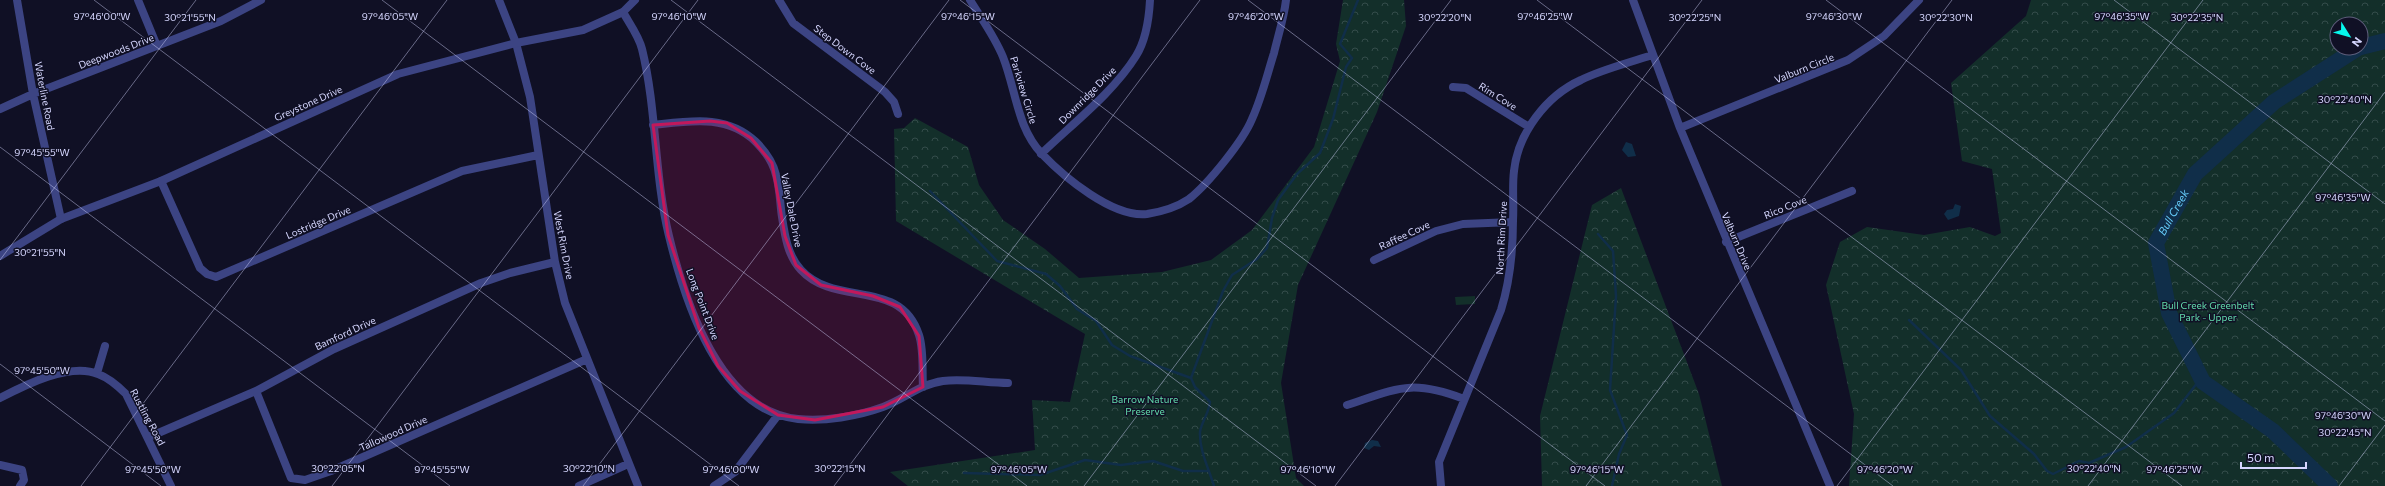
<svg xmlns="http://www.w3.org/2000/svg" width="2385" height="486" viewBox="0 0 2385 486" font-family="Commissioner,sans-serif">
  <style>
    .green { fill: #132f2a }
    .forest { fill: url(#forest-crowns); fill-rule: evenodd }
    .water { fill: #102e49 }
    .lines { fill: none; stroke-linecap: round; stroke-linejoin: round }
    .stream { stroke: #102e49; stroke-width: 2.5 }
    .river { stroke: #102e49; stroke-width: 16 }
    .minor { stroke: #3c4483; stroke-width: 8 }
    .tertiary { stroke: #3c4483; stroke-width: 8 }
    .marked { fill: #c2185b; fill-opacity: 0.2; stroke: #c2185b; stroke-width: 3; stroke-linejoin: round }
    .ticks { fill: none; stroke: #d5d6fe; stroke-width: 1; stroke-opacity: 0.45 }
    .labels { text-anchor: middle; stroke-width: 3; stroke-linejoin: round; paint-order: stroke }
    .street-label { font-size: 10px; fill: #d5d6fe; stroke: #101025 }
    .park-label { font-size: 10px; fill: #62dcac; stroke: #101025 }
    .water-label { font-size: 11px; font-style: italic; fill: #66ccfa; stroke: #101025 }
    .ticks-label { font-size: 10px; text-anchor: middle; fill: #d5d6fe; stroke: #101025; stroke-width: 3; stroke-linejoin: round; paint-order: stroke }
  </style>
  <defs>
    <pattern id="forest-crowns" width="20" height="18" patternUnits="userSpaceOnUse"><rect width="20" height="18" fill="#132f2a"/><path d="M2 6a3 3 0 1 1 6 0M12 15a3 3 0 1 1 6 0" fill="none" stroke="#344c4a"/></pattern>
  </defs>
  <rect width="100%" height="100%" fill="#101025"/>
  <path class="green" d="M 1475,296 L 1475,304 L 1456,305 L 1455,297 Z"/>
  <path class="forest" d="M 1343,0 L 1404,0 L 1406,26 L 1377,112 L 1298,285 L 1281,383 L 1296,478 L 1304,486 L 908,486 L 890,472 L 1035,450 L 1032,400 L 1070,402 L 1085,334 L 896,221 L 894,129 L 904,128 L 915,118 L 968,147 L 979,185 L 1003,220 L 1045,249 L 1079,278 L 1162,272 L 1211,260 L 1252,230 L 1314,147 L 1340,61 L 1336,44 Z
    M 2031,0 L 2385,0 L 2385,486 L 1849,486 L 1854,414 L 1826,285 L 1840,242 L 1867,227 L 1924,235 L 1970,227 L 1995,236 L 2001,233 L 1992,169 L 1962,161 L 1951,83 L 2026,16 ZM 2337,24 L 2361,24 L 2361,48 L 2337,48 Z
    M 1621,188 L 1699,394 L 1722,486 L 1542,486 L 1540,416 L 1592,205 Z"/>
  <path class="water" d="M 1626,142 L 1632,144 L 1636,156 L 1628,157 L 1622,150 Z
    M 1955,204 L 1961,206 L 1959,216 L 1948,220 L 1944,214 L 1947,210 L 1953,209 Z
    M 1372,440 L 1378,441 L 1381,447 L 1374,446 L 1369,450 L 1364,448 L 1365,443 Z"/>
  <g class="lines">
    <path class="stream" d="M 930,191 L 997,261 L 1046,274 L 1060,286 L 1077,309 L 1096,321 L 1112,345 L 1130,356 L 1191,378
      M 1598,234 L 1613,251 L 1616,296 L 1610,390 L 1627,435 L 1619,454 L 1612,486
      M 1909,320 L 1961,370 L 1990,416 L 2034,454 L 2047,471 L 2053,474 L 2079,461 L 2089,463 L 2126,447 L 2174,413 L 2201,378
      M 964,473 L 1040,475 L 1085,460 L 1121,465 L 1153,461 L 1183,471 L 1209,471
      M 1214,486 C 1209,469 1199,450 1200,432 C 1201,423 1209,413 1210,402 L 1195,387 L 1191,378 L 1223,291 L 1232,275 L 1257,259 L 1267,248 L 1272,218 L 1278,200 L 1297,174 L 1320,153 L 1333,119 L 1346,67 L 1352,58 L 1340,44 L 1358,0"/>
    <g class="river">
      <path d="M 2361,47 L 2385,41"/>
      <path id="s1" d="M 2330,486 L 2273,431 L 2203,382 L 2169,313 L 2156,243 L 2195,174 L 2274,102 L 2358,48"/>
    </g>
    <path class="minor" d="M 17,0 L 33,94 L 61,219
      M 138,0 L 157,46
      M 499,0 L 516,43 L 530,97 L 555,262 L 565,303 L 638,486
      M 779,0 L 793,23 L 885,92 L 894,102 L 898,114
      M 970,0 C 981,18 995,37 1003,57 C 1016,90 1017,128 1042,154 C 1064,177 1113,218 1147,214 C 1160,212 1177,207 1189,199 C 1208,184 1243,141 1252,119 C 1262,97 1267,75 1274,53 C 1278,36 1284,18 1286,0
      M 1633,0 L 1680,128 L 1830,486
      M 623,12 C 629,23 639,36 642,49 C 657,110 654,175 669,236 C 685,302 719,411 798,419 C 824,422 858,416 883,407 C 903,400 920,384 943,381 C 963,378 987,383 1008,383
      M 1453,87 L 1466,88 L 1529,127
      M 0,109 L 33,94 L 221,21 L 261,0
      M 653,125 C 690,121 727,114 756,142 C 766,152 773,162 776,175 C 780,189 780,204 782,217 C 785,237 788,256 801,270 C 836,308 900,277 919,335 C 924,350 922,371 923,387
      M 1680,128 L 1848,60 L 1884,36 L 1919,0
      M 1041,154 C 1072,124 1113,93 1136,56 C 1146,40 1149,19 1150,0
      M 161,181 L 200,268 L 207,274 L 216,277 L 462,171 L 538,155
      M 1726,242 L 1852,191
      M 1374,260 L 1436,231 L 1463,224 L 1513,222
      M 97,373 L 105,346
      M 256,391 L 291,478 L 305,480 L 331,471 L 587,359
      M 0,398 C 25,385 70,362 98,374 C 109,378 118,386 126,394 L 171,486
      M 1347,405 C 1399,388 1411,379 1464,399
      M 149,437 L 256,391 L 334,349 L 481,283 L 510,273 L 555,262
      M 0,465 L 22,470 L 24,480 L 20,486
      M 579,486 L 628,464
      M 714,486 L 735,472 L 778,415
      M 1441,486 L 1439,462 L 1501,310 C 1510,281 1513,250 1513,220 C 1514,204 1512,187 1514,171 C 1518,133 1546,96 1581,80 C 1603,69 1629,63 1652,55"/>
    <path class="tertiary" d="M 0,256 L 61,219 L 161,181 L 398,74 L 516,43 L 583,30 L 623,12 L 635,0"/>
  </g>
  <path class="marked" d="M 710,121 L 727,123 L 751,138 L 772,163 L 785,236 L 796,265 L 821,285 L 873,296 L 900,307 L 919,336 L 923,387 L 883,407 L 815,420 L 778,415 L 740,391 L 718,366 L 699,328 L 668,235 L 653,125 Z"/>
  <path class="ticks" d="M 94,0 L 739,486M 382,0 L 1027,486M 671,0 L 1316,486M 960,0 L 1605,486M 1248,0 L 1893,486M 1537,0 L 2182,486M 1826,0 L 2385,421M 2114,0 L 2385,204M 0,147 L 450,486M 0,260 L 196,0M 0,364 L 161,486M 81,486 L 447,0M 332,486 L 698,0M 583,486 L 949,0M 834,486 L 1200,0M 1084,486 L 1451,0M 1335,486 L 1702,0M 1586,486 L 1952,0M 1837,486 L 2203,0M 2088,486 L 2385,92M 2339,486 L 2385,425"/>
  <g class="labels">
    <g class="street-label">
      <text transform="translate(845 49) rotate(37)" y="4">Step Down Cove</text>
      <text transform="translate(116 51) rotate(-21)" y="4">Deepwoods Drive</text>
      <text transform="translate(1804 68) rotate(-22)" y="4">Valburn Circle</text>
      <text transform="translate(1024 90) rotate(73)" y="4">Parkview Circle</text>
      <text transform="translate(1087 95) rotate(-45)" y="4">Downridge Drive</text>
      <text transform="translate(45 96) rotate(79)" y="4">Waterline Road</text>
      <text transform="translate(1498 96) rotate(32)" y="4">Rim Cove</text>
      <text transform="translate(308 103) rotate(-24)" y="4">Greystone Drive</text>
      <text transform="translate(1785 207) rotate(-22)" y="4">Rico Cove</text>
      <text transform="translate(792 210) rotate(79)" y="4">Valley Dale Drive</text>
      <text transform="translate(318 222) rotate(-23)" y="4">Lostridge Drive</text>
      <text transform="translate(1404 235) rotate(-25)" y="4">Raffee Cove</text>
      <text transform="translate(1501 238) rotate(-87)" y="4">North Rim Drive</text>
      <text transform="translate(1737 241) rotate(67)" y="4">Valburn Drive</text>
      <text transform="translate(564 245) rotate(79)" y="4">West Rim Drive</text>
      <text transform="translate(703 304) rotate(69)" y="4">Long Point Drive</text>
      <text transform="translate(345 333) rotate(-25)" y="4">Bamford Drive</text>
      <text transform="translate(148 417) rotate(62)" y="4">Rustling Road</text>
      <text transform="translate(393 433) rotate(-24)" y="4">Tallowood Drive</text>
    </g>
    <g class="park-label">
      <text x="2208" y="309">Bull Creek Greenbelt<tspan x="2208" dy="12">Park - Upper</tspan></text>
      <text x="1145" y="403">Barrow Nature<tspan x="1145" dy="12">Preserve</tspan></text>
    </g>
    <g class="water-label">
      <text dy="4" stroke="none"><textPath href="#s1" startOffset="348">Bull Creek</textPath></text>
    </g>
  </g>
  <g class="ticks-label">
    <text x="102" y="20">97°46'00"W</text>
    <text x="390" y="20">97°46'05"W</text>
    <text x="968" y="20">97°46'15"W</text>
    <text x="1256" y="20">97°46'20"W</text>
    <text x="1834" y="20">97°46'30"W</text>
    <text x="679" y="20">97°46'10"W</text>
    <text x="1545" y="20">97°46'25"W</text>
    <text x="2122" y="20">97°46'35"W</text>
    <text x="190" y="21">30°21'55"N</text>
    <text x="1445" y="21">30°22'20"N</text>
    <text x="1695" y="21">30°22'25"N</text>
    <text x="1946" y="21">30°22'30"N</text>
    <text x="2197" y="21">30°22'35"N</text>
    <text x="2345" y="103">30°22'40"N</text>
    <text x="42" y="156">97°45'55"W</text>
    <text x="2343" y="201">97°46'35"W</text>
    <text x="40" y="256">30°21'55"N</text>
    <text x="42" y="374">97°45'50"W</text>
    <text x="2343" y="419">97°46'30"W</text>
    <text x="2345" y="436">30°22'45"N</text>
    <text x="338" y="472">30°22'05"N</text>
    <text x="589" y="472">30°22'10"N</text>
    <text x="840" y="472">30°22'15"N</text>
    <text x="2094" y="472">30°22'40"N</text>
    <text x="153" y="473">97°45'50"W</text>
    <text x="442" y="473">97°45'55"W</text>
    <text x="731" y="473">97°46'00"W</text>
    <text x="1019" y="473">97°46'05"W</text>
    <text x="1308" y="473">97°46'10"W</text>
    <text x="1597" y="473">97°46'15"W</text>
    <text x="1885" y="473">97°46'20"W</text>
    <text x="2174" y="473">97°46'25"W</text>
  </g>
  <g transform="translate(2349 36) rotate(127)"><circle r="19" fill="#101025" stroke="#5f5f7c"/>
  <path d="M0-3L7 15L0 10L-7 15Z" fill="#07f7ec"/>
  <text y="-6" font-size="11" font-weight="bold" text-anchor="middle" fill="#d5d6fe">N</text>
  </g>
  <path d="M2241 462v6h65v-6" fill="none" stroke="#d5d6fe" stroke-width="2"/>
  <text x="2247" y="462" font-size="12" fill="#d5d6fe" stroke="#101025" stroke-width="3" paint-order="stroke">50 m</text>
</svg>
